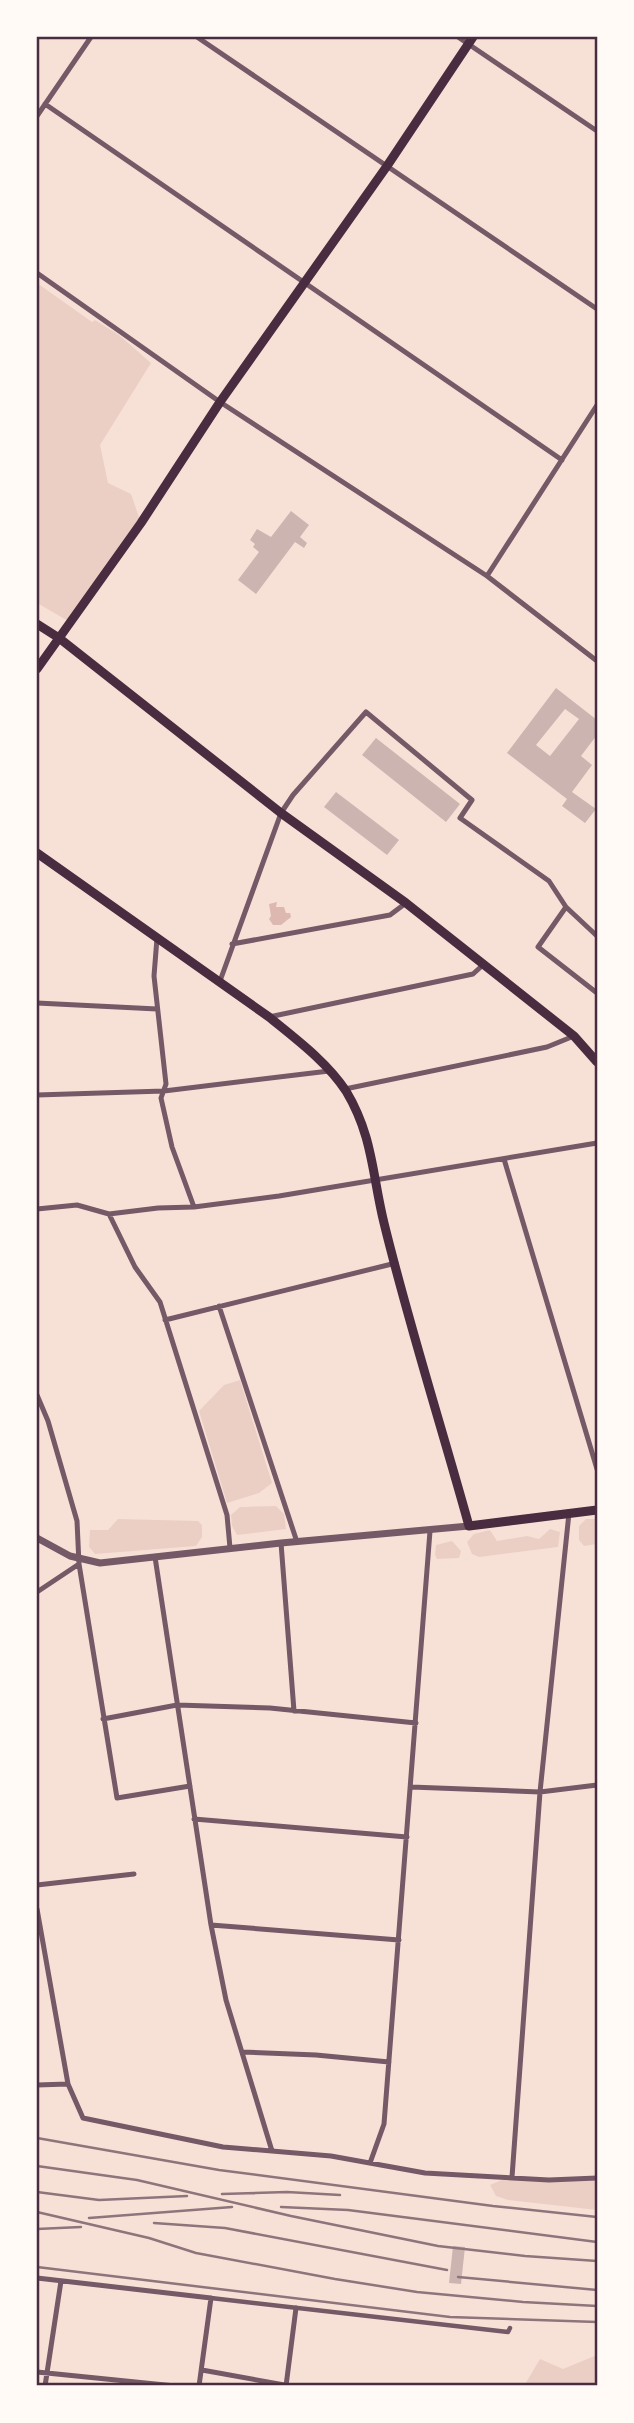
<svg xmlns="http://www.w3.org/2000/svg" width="634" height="2423" viewBox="0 0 634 2423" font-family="Mulish,sans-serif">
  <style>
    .green { fill: #ebcfc5 }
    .water { fill: #dcb8b0 }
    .building { fill: #ccb4b1; fill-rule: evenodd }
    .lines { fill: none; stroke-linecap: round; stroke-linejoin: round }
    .pedestrian { stroke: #755966; stroke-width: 4.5 }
    .minor { stroke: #755966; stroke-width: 5 }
    .tertiary { stroke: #755966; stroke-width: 7 }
    .primary { stroke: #4a2c40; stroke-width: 9 }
    .rail { stroke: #8f747c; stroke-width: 2.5 }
    .neatline { fill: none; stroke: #4a2c40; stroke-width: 2.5 }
  </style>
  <rect width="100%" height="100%" fill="#f7e1d7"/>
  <path class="green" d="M 37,283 L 92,322 L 95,320 L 119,335 L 151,363 L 100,445 L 108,483 L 131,494 L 141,523 L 70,622 L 37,603 Z
    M 240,1380 L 272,1483 L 259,1493 L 227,1503 L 199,1411 L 224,1385 Z
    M 276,1506 L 284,1514 L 286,1529 L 237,1535 L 232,1526 L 231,1515 L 240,1507 Z
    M 118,1519 L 198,1521 L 202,1525 L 202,1537 L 196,1546 L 95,1554 L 89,1547 L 90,1530 L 108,1530 Z
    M 586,1519 L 597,1519 L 597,1544 L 584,1546 L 579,1540 L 579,1526 Z
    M 550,1529 L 560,1532 L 558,1547 L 479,1557 L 472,1554 L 467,1542 L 474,1534 L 490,1530 L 497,1541 L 527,1536 L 539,1539 Z
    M 452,1541 L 461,1551 L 459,1558 L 437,1559 L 435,1555 L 436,1545 Z
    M 509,2177 L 542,2182 L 597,2178 L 597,2210 L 508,2200 L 496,2196 L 490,2185 Z
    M 597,2355 L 597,2386 L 524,2386 L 540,2359 L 563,2369 Z"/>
  <path class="water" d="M 277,902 L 276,907 L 284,907 L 286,913 L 290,913 L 291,917 L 281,925 L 273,925 L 269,919 L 271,916 L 269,904 Z"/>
  <path class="building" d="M 291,511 L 309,525 L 300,537 L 307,543 L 304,548 L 295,542 L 256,594 L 238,580 L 259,552 L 253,547 L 255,544 L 250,540 L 257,529 L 271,537 Z
    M 556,688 L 597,720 L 597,735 L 581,756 L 592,765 L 572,792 L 596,809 L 585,823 L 562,806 L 567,799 L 507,753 ZM 565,709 L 579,719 L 550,756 L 536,745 Z
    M 376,738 L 460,804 L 446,822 L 362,755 Z
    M 336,792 L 399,840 L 387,855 L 324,807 Z
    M 453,2246 L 465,2247 L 461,2284 L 449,2283 Z"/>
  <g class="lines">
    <path class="pedestrian" d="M 211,2298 L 508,2332 L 510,2328"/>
    <path class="minor" d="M 197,37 L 597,309
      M 458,37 L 597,131
      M 45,104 L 562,460
      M 37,116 L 91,37
      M 37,273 L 220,402 L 487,576 L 597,661
      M 487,576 L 597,405
      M 566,907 L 538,947 L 597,993
      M 157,938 L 154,976 L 166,1084 L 161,1098 L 172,1147 L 194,1207
      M 232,944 L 390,915 L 406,903
      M 220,981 L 281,813 L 293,795 L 366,712 L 472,800 L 460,818 L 549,881 L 566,907 L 597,936
      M 37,1003 L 157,1009
      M 269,1017 L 473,974 L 484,964
      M 345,1089 L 547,1047 L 574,1036
      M 37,1095 L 164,1091 L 329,1071
      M 504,1159 L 597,1469
      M 37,1209 L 77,1205 L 109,1214 L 158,1208 L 194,1207 L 279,1196 L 597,1143
      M 109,1214 L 135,1267 L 160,1302 L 227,1515 L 230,1548
      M 219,1306 L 297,1542
      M 165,1320 L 396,1263
      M 37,1395 L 48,1421 L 77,1521 L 79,1564 L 37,1592
      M 281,1543 L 294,1711
      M 155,1557 L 211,1925 L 226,2000 L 272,2151
      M 79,1564 L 117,1798 L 190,1786
      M 103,1719 L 177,1705 L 270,1708 L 416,1723
      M 411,1787 L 540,1792 L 597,1785
      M 194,1819 L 407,1837
      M 37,1885 L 134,1874
      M 37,1909 L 68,2084
      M 211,1925 L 399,1940
      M 242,2052 L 316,2055 L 389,2062
      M 37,2085 L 68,2084 L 83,2118 L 223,2147 L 331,2156 L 425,2173 L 549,2180 L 597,2178
      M 370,2163 L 384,2124 L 430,1531
      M 512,2177 L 540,1792 L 569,1513
      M 37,2278 L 211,2298 L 199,2386
      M 202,2370 L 290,2386
      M 37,2372 L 175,2386
      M 45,2386 L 61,2281
      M 286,2386 L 296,2308"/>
    <path class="tertiary" d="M 37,1538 L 70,1556 L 100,1563 L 281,1543 L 469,1526"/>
    <path class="primary" d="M 37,624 L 59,638 L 281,813 L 406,903 L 574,1036 L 597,1062
      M 37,669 L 141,523 L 220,402 L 387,166 L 473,37
      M 37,853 L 269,1017 C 296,1039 327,1062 346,1091 C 373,1136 372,1174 384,1223 C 409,1325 441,1425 469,1526 L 597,1510"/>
    <path class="rail" d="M 37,2138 L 219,2170 L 493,2206 L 597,2217
      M 37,2166 L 137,2180 L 291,2216 L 438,2246 L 525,2256 L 597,2261
      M 37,2192 L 99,2200 L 187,2196
      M 222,2194 L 287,2192 L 340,2195
      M 281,2207 L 348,2210 L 597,2242
      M 37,2212 L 149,2238 L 196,2253 L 335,2279 L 417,2292 L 523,2302 L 597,2306
      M 89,2218 L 232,2207
      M 154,2223 L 225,2228 L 447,2270
      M 37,2229 L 81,2227
      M 37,2267 L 450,2317 L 597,2322
      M 458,2277 L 597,2290"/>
  </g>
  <rect width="634" height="2423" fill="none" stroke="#fffaf5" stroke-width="77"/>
  <rect x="38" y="38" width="558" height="2346" class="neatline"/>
</svg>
